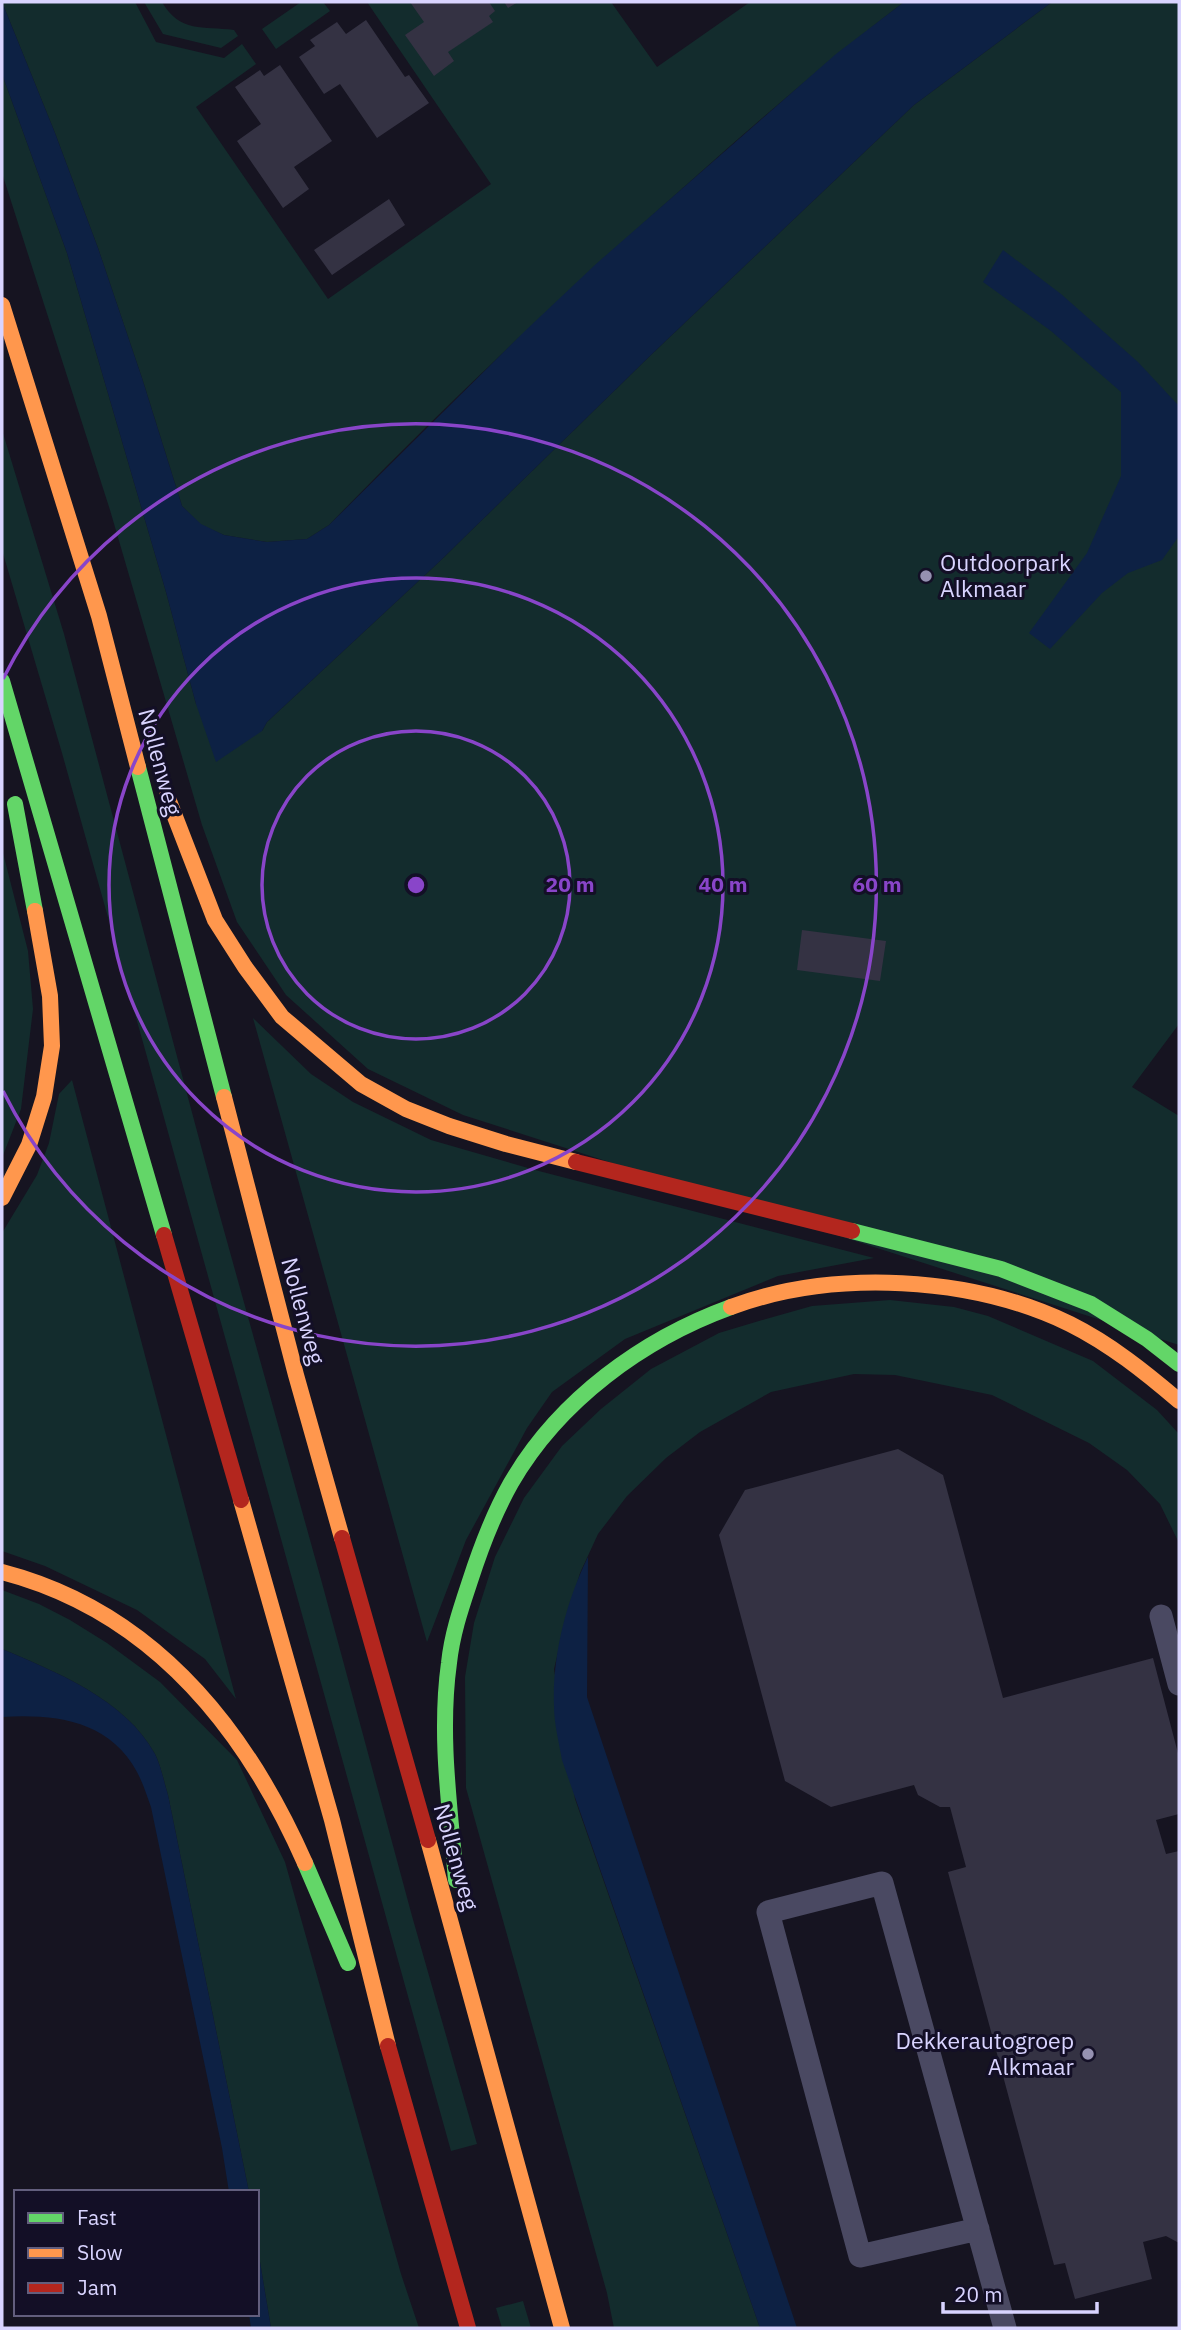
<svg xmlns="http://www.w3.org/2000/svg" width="1181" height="2330" viewBox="0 0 1181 2330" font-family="'IBM Plex Sans',sans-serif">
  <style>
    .green { fill: #132c2d }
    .water { fill: #0d2144 }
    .building { fill: #343243 }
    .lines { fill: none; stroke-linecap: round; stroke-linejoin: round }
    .lane { stroke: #4a4962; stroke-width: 23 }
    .fast { stroke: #63d668; stroke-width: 16 }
    .slow { stroke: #ff974d; stroke-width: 16 }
    .jam { stroke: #b3261e; stroke-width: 16 }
    .ring { fill: none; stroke: #8945c9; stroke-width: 3.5 }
    .poi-dot { fill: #9591b1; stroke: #130f26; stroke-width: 2.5 }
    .labels { text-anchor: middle; stroke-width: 6; stroke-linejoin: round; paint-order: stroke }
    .poi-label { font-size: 23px; fill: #d9d4ff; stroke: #130f26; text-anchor: start }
    .street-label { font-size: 23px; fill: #d9d4ff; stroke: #130f26 }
    .centre { fill: #8945c9; stroke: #130f26; stroke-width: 3.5 }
    .ring-label { font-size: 21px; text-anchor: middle; font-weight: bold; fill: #8945c9; stroke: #130f26; stroke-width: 6; stroke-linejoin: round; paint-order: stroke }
  </style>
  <rect width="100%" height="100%" fill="#161421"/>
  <path class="green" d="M 2,2 L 135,2 L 156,42 L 224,58 L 242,44 L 256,64 L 196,107 L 328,299 L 491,184 L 367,2 L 611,2 L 657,67 L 750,2 L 904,2 C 811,73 725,150 638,228 C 532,324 428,422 329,525 L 307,539 L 267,542 L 224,535 L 201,525 L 182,506 L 142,378 L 98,248 L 55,133 Z
    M 144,2 L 162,2 C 180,33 203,26 234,30 L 238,36 L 221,48 L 163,34 Z
    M 301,2 L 323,2 L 330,11 L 276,49 L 262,29 Z
    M 1052,2 L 1179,2 L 1179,1024 L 1132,1087 L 1179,1116 L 1179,1345 L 463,1115 L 368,1069 L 286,995 L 237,922 L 202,825 L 110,510 L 2,173 L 2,74 L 67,253 L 166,592 L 196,704 L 262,731 L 267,722 L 439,562 L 653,353 L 914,105 Z
    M 2,430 L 64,634 L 213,1191 L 322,1583 L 412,1916 L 477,2144 L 451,2151 L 158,1096 L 62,753 L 2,550 Z
    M 2,849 L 28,951 L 33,1009 L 21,1109 L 2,1158 Z
    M 253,1018 L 311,1074 L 353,1102 L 431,1140 L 535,1170 L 874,1258 L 778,1276 L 625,1339 L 552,1392 L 527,1428 L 466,1540 L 427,1642 Z
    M 72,1080 L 236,1699 L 205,1659 L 137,1610 L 45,1566 L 2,1551 L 2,1233 L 37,1175 L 49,1143 L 59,1094 Z
    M 890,1300 L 954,1307 L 988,1316 L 1093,1361 L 1157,1410 L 1179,1434 L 1179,1543 L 1160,1504 L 1127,1470 L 1089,1443 L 992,1395 L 895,1375 L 854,1374 L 771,1392 L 700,1432 L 666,1458 L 627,1496 L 598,1534 L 580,1573 L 565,1623 L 554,1669 L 575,1799 L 760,2328 L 614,2328 L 607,2293 L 466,1788 L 465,1677 L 474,1623 L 495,1557 L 524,1498 L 562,1446 L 601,1409 L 651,1369 L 719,1333 L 766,1319 L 812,1306 Z
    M 2,1590 L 39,1604 L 70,1620 L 107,1643 L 160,1682 L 237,1760 L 285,1862 L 401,2274 L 419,2328 L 271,2328 L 257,2244 L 257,2192 L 249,2192 L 168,1795 C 164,1782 161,1766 155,1754 C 125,1699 56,1672 2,1649 Z
    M 523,2301 L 531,2328 L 502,2328 L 496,2308 Z"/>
  <path class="water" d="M 2,2 L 55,133 L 98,248 L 142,378 L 182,506 L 201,524 L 224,535 L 267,542 L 307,539 L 329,525 L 525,331 L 596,264 L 836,54 L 904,2 L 1052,2 L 914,105 L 653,353 L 439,562 L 267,722 L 262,731 L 216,762 L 196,704 L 166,592 L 67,253 L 2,74 Z
    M 1003,250 L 1061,294 L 1138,362 L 1179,406 L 1179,536 L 1162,560 L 1128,573 L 1102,593 L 1050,649 L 1029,633 L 1087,553 L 1121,476 L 1121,392 L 1051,331 L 983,282 Z
    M 588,1557 L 587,1697 L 797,2328 L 760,2328 L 562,1760 C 559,1742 554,1724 554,1706 C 552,1657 566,1601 588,1557 Z
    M 2,1649 C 56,1672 125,1699 155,1754 C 161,1766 164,1782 168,1795 L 249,2192 L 229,2192 L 222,2148 L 151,1807 C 147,1796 143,1783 137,1772 C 109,1720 55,1714 2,1717 Z
    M 257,2244 L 271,2328 L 251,2328 L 249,2314 L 257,2314 Z"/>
  <path class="building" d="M 410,2 L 489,2 L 495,11 L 489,16 L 493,22 L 448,52 L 454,61 L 434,76 L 405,35 L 424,22 Z
    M 504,2 L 518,2 L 508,8 Z
    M 366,20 L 405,77 L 409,75 L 429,103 L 377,138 L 340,84 L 324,94 L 299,57 L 315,46 L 310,40 L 337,22 L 346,34 Z
    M 280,65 L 332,141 L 294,167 L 309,189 L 283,208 L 237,141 L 261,124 L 235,87 L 260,70 L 264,76 Z
    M 389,199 L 405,225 L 332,275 L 314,250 Z
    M 802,930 L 886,941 L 880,981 L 797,970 Z
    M 898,1449 L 943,1475 L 1003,1698 L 1153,1658 L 1179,1757 L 1179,1814 L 1156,1820 L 1166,1854 L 1179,1851 L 1179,2243 L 1166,2236 L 1143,2242 L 1152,2279 L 1075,2299 L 1065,2263 L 1054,2265 L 948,1872 L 966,1867 L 950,1807 L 940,1807 L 918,1795 L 914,1785 L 831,1807 L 785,1781 L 719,1535 L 745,1490 Z"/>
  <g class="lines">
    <path class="lane" d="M 1161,1616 L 1179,1684
      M 978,2229 L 860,2256 L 768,1912 L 882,1883 L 1005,2328"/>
    <path class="fast" d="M 2,681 L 164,1235
      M 138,767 L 224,1097
      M 15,804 L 35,911
      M 852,1231 L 1001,1269 L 1091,1304 L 1147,1339 L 1179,1364
      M 305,1863 L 348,1963
      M 456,1880 C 450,1808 439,1735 449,1663 C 452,1634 461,1608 470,1581 C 481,1547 494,1513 511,1483 C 559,1400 643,1339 731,1307"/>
    <path class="slow" d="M 2,305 L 99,616 L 138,767
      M 167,796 L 215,920 L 245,967 L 282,1017 L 361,1084 L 406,1109 L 449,1126 L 506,1144 L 576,1162
      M 224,1097 L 296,1375 L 342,1538
      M 2,1198 L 29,1145 L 44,1097 L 52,1046 L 50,996 L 35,911
      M 731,1307 C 834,1269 971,1276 1070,1324 C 1110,1344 1145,1372 1179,1401
      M 241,1500 L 332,1820 L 388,2046
      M 2,1572 C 152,1611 245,1727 305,1863
      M 428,1840 L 562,2328"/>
    <path class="jam" d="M 576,1162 L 852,1231
      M 164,1235 L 241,1500
      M 342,1538 L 428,1840
      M 388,2046 L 468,2328"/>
  </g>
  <g class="ring">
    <circle cx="416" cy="885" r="154"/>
    <circle cx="416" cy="885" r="307"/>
    <path d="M3 679A461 461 0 1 1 3 1091"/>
  </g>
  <g class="poi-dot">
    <circle cx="926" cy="576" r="7"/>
    <circle cx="1088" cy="2054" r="7"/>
  </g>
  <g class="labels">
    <g class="poi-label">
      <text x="940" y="571">Outdoorpark<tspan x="940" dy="26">Alkmaar</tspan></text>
      <text x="1074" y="2049" text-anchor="end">Dekkerautogroep<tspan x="1074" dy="26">Alkmaar</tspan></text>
    </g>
    <g class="street-label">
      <text transform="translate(160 762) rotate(75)" y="8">Nollenweg</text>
      <text transform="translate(303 1311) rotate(75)" y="8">Nollenweg</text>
      <text transform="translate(456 1857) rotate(74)" y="8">Nollenweg</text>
    </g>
  </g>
  <circle cx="416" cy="885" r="10" class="centre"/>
  <g class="ring-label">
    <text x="570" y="892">20 m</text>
    <text x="723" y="892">40 m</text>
    <text x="877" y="892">60 m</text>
  </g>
  <rect width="1181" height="2330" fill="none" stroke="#d9d4ff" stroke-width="7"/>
  <rect x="14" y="2190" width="245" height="126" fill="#130f26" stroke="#625e7d" stroke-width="2"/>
  <rect x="28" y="2213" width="35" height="10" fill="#63d668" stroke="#625e7d" stroke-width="2"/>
  <text x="77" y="2225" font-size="21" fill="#d9d4ff">Fast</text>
  <rect x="28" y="2248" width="35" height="10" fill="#ff974d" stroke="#625e7d" stroke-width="2"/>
  <text x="77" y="2260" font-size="21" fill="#d9d4ff">Slow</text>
  <rect x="28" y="2283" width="35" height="10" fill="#b3261e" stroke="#625e7d" stroke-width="2"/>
  <text x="77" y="2295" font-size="21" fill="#d9d4ff">Jam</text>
  <path d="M943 2302v10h154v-10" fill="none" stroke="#d9d4ff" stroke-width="3.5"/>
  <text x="954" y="2302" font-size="21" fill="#d9d4ff" stroke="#130f26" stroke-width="5" paint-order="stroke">20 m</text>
</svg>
